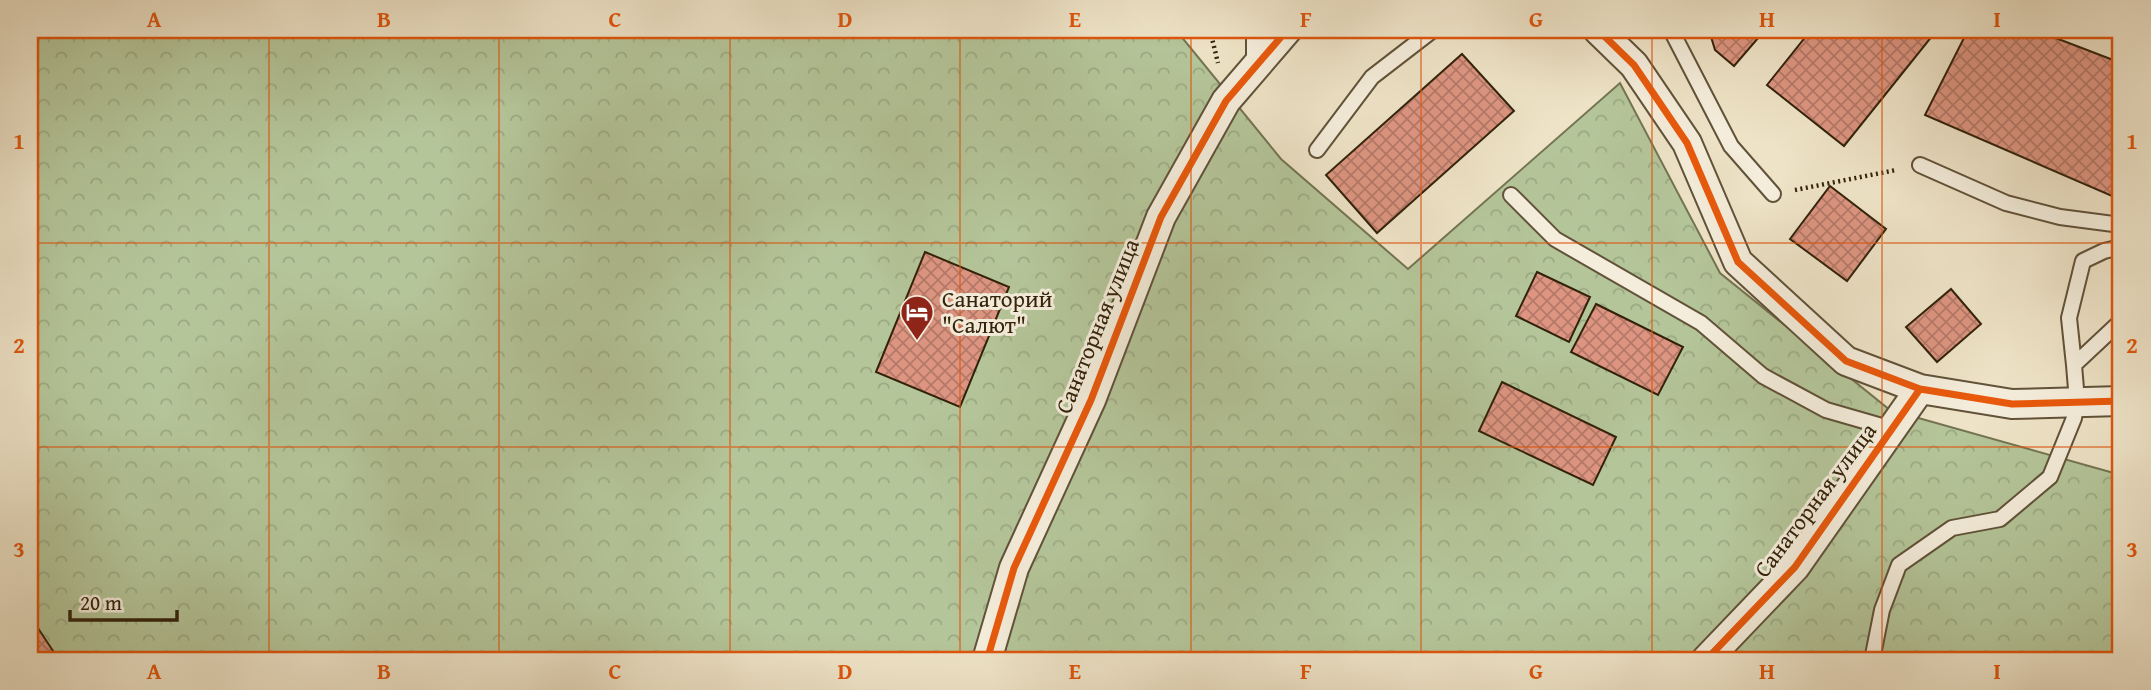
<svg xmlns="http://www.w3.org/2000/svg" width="2151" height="690" viewBox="0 0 2151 690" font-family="'Gentium Book Plus',serif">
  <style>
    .park { fill: url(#park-crowns); stroke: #737452; stroke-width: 2 }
    .building { fill: url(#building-cross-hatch); stroke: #32220a; stroke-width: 2 }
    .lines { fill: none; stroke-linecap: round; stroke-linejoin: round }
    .service-casing { stroke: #615239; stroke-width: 18 }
    .minor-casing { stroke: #615239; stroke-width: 32 }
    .path { stroke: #32220a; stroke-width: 4.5; stroke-dasharray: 2 3.5; stroke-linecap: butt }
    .service { stroke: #f4eddb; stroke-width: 14 }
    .minor { stroke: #f4eddb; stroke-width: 28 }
    .cycleway-casing { stroke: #f4eddb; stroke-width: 11 }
    .cycleway { stroke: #e8590c; stroke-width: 7 }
    .grid { fill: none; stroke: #df560c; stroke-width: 2; stroke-opacity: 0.55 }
    .labels { text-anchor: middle; stroke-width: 6; stroke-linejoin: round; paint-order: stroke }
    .poi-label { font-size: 23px; fill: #32220a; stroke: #f4eddb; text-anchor: start }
    .street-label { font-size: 23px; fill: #32220a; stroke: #f4eddb }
    .neatline { fill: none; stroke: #df560c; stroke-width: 2.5 }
    .grid-label { font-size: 23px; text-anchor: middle; font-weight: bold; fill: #df560c }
  </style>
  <defs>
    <pattern id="park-crowns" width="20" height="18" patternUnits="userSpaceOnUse" patternTransform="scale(1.75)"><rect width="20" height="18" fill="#b4c599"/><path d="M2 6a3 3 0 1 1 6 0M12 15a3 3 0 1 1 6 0" fill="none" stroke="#9ba982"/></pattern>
    <pattern id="building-cross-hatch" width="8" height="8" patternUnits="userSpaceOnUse" patternTransform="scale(1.75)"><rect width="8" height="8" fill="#dd9581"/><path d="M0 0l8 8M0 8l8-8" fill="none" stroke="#b47968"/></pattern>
  </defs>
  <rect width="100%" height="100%" fill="#eee3c7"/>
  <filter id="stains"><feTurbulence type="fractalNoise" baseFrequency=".00286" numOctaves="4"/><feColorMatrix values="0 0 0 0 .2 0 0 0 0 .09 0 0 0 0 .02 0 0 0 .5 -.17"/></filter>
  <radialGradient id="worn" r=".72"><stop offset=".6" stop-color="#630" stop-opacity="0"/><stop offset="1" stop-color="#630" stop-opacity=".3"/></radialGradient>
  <path class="park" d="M 30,30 L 1176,30 L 1281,159 L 1408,269 L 1620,83 L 1720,273 L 1890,410 L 2121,475 L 2121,660 L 30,660 Z"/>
  <path class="building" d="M 1709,30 L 1765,30 L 1734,66 L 1715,50 Z
    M 1811,30 L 1937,30 L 1844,146 L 1767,85 Z
    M 1968,30 L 2035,30 L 2121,63 L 2121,195 L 2112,196 L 1925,115 Z
    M 1462,54 L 1514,111 L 1377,233 L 1326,175 Z
    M 1830,186 L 1886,229 L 1847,281 L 1790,239 Z
    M 925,252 L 1009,287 L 960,407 L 876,372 Z
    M 1537,272 L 1590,297 L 1569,342 L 1516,316 Z
    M 1951,289 L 1981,324 L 1937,362 L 1906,327 Z
    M 1596,304 L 1683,347 L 1658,395 L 1571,352 Z
    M 1502,382 L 1616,437 L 1593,485 L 1479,431 Z
    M 30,616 L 59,660 L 30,660 Z"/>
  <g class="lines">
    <defs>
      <path id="service" d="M 1671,30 L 1731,146 L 1773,194
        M 1254,63 L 1254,30
        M 1317,150 L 1372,77 L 1433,30
        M 1920,165 L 2006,203 L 2060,217 L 2121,225
        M 1511,195 L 1555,239 L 1701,323 L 1763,376 L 1826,410 L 1892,429
        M 2074,365 L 2069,318 L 2083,261 L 2104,251 L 2121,247
        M 1872,660 L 1882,610 L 1899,565 L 1952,528 L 2000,519 L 2050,477 L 2074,418 L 2077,401 L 2074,365 L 2121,321"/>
      <path id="minor" d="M 1598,30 L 1634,65 L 1687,143 L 1738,262 L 1846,361 L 1920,389 L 2012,404 L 2121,401
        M 987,660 L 1014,568 L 1091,400 L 1161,217 L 1226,101 L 1287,30
        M 1706,660 L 1795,567 L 1920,389"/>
    </defs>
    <use href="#service" class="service-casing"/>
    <use href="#minor" class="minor-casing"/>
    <path class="path" d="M 1210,30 L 1218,63
      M 1795,190 L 1896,170"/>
    <use href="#service" class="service"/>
    <use href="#minor" class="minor"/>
    <defs>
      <path id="cycleway" d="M 1598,30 L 1634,65 L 1687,143 L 1738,262 L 1846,361 L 1920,389 L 2012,404 L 2121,401
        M 987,660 L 1014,568 L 1091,400 L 1161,217 L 1226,101 L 1287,30
        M 1706,660 L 1795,567 L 1920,389"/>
    </defs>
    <use href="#cycleway" class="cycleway-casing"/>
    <use href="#cycleway" class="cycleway"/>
  </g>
  <path class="grid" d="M 269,30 L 269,660M 499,30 L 499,660M 730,30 L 730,660M 960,30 L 960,660M 1191,30 L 1191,660M 1421,30 L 1421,660M 1652,30 L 1652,660M 1882,30 L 1882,660M 30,243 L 2121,243M 30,447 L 2121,447"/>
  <defs>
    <symbol id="hotel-pin" viewBox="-11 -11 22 30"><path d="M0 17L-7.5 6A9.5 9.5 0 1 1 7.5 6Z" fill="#8f2418" stroke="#f4eddb"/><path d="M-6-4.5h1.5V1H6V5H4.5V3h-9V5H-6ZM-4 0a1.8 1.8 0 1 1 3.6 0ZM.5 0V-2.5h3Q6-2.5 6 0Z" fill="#fff"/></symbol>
  </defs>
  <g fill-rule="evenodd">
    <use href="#hotel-pin" x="898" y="293" width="38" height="52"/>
  </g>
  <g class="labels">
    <g class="poi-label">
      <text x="942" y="307">Санаторий<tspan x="942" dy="26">"Салют"</tspan></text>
    </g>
    <g class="street-label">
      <text transform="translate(1097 326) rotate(-68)" y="8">Санаторная улица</text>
      <text transform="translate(1815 500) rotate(-53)" y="8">Санаторная улица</text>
    </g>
  </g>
  <rect width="2151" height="690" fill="none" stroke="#eee3c7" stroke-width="77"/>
  <path d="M70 610v10h107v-10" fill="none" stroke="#32220a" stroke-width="3.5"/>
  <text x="80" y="610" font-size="21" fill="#32220a" stroke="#f4eddb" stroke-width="5" paint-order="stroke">20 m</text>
  <rect x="38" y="38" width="2074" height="614" class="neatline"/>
  <g class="grid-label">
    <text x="154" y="27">A</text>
    <text x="384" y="27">B</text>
    <text x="615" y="27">C</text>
    <text x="845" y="27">D</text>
    <text x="1075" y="27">E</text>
    <text x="1306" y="27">F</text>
    <text x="1536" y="27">G</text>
    <text x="1767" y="27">H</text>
    <text x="1997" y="27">I</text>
    <text x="19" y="149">1</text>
    <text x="2132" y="149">1</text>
    <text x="19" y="353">2</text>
    <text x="2132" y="353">2</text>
    <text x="19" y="557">3</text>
    <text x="2132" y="557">3</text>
    <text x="154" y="679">A</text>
    <text x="384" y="679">B</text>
    <text x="615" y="679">C</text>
    <text x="845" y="679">D</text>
    <text x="1075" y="679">E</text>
    <text x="1306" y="679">F</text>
    <text x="1536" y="679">G</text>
    <text x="1767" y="679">H</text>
    <text x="1997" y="679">I</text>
  </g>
  <rect width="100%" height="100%" filter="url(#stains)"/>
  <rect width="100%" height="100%" fill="url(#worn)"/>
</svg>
